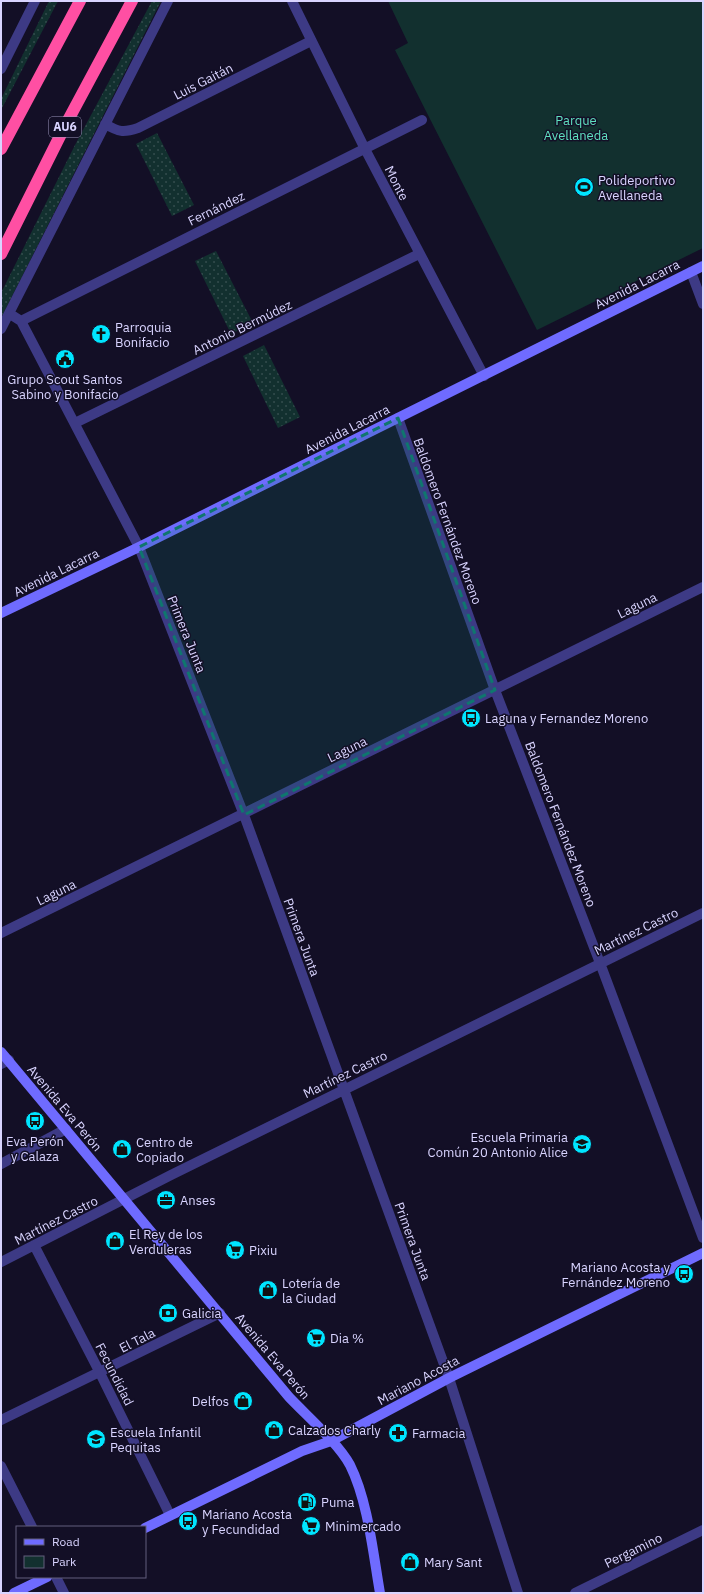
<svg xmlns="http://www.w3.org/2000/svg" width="704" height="1594" viewBox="0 0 704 1594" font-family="'IBM Plex Sans',sans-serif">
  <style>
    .green { fill: url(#green-dots) }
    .pitch { fill: #12302f }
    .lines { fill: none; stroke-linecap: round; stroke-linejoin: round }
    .street { stroke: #3d3a85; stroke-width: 10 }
    .secondary { stroke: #6f6bff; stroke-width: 10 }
    .highway { stroke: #ff4fa3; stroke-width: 12 }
    .marked { fill: #0f766e; fill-opacity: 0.2; stroke: #0f766e; stroke-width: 3; stroke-dasharray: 8 5; stroke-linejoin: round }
    .labels { text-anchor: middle; stroke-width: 3; stroke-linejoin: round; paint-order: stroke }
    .shield { fill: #130f26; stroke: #9e99be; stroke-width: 1 }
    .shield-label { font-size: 12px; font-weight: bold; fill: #d9d4ff }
    .street-label { font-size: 13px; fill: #d9d4ff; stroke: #130f26 }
    .park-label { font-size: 13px; fill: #5fe0c0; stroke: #130f26 }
    .poi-label { font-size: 13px; fill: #d9d4ff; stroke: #130f26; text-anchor: start }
  </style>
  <defs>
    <pattern id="green-dots" width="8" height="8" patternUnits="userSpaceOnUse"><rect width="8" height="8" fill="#12302f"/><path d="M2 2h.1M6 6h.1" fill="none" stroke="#344d4e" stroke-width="1.8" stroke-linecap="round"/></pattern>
  </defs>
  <rect width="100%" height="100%" fill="#130f26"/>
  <path class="green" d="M 49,1 L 58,1 L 1,110 L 1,99 Z
    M 152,1 L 161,1 L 1,318 L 1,293 L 75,145 Z
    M 157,133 L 194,205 L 172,216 L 136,144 Z
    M 216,251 L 253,323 L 231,334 L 195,261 Z
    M 264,345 L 300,417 L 278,428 L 243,356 Z"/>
  <path class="pitch" d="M 388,1 L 703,1 L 703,248 L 537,330 L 395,50 L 408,43 Z"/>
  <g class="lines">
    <path class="street" d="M 292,1 L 365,149 L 484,376
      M 1,69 L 35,1
      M 105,124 C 119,132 123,133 138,128 L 311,41
      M 691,272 L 703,304
      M 10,314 L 21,321 L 139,547 L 244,815 L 449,1378 L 518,1593
      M 21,321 L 422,120
      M 1,329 L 168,1
      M 398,418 L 495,690 L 600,963 L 703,1238
      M 75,423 L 419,254
      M 1,933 L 703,587
      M 1,1064 L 9,1060
      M 1,1164 L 66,1129
      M 34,1245 L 100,1373 L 170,1515
      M 1,1262 L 171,1175 L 703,913
      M 1,1420 L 220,1313
      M 1,1466 L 32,1527
      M 56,1577 L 64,1593
      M 575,1593 L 703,1530"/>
    <path class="secondary" d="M 1,613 L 139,547 L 703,266
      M 1,1052 L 289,1397 C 307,1416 338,1443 350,1465 C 368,1501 373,1553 380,1593
      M 145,1528 L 302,1451 L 331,1441 L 449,1378 L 703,1253
      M 14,1593 L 47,1577"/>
    <path class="highway" d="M 1,149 L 80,1
      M 1,254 L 66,124 L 132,1"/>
  </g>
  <path class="marked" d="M 398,418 L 495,690 L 244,815 L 139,547 Z"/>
  <defs>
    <symbol id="stadium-disc" viewBox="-11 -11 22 22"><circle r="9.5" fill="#00e5ff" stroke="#130f26"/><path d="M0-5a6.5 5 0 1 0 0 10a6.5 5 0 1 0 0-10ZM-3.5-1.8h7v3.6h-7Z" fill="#111"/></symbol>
    <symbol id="church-disc" viewBox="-11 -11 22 22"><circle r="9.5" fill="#00e5ff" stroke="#130f26"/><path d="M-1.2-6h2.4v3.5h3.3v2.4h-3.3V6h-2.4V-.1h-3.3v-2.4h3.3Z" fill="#111"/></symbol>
    <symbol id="civic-disc" viewBox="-11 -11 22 22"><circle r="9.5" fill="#00e5ff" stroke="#130f26"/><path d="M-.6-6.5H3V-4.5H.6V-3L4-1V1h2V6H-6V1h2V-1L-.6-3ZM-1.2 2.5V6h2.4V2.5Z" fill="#111"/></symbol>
    <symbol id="bus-disc" viewBox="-11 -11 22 22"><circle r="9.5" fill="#00e5ff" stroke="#130f26"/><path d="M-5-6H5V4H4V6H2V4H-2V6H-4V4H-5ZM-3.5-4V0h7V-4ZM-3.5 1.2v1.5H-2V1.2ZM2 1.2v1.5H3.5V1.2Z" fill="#111"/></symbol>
    <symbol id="school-disc" viewBox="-11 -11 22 22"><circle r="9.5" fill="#00e5ff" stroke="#130f26"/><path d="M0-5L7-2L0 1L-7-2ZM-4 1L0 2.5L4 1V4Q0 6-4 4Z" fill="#111"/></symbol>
    <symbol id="shop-disc" viewBox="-11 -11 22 22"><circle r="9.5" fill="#00e5ff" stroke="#130f26"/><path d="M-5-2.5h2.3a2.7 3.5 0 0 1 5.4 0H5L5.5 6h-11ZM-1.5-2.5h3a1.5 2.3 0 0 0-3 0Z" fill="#111"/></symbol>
    <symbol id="office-disc" viewBox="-11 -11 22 22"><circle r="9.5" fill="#00e5ff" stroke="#130f26"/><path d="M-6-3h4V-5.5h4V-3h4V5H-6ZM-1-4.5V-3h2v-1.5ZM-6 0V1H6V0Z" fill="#111"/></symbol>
    <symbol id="supermarket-disc" viewBox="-11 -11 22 22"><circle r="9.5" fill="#00e5ff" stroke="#130f26"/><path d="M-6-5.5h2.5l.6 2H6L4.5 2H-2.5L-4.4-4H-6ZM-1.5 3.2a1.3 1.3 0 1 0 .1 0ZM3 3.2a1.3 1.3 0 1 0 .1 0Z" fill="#111"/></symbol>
    <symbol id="bank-disc" viewBox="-11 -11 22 22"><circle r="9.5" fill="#00e5ff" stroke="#130f26"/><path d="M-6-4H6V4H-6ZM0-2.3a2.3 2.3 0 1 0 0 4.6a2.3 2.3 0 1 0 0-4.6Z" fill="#111"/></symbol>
    <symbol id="pharmacy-disc" viewBox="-11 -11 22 22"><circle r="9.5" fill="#00e5ff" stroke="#130f26"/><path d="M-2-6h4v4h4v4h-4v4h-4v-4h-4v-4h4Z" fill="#111"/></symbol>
    <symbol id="fuel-disc" viewBox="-11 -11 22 22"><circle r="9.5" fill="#00e5ff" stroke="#130f26"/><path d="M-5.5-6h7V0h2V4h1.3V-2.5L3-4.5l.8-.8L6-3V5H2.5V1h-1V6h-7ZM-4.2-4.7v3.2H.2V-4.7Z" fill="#111"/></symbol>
  </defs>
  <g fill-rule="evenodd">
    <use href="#stadium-disc" x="573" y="176" width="22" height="22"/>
    <use href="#church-disc" x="90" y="323" width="22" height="22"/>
    <use href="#civic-disc" x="54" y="348" width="22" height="22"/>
    <use href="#bus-disc" x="460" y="707" width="22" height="22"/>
    <use href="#bus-disc" x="24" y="1110" width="22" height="22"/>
    <use href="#school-disc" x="571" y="1133" width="22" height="22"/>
    <use href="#shop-disc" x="111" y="1138" width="22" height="22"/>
    <use href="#office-disc" x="155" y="1189" width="22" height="22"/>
    <use href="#shop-disc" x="104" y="1230" width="22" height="22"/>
    <use href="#supermarket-disc" x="224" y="1239" width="22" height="22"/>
    <use href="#bus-disc" x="673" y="1263" width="22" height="22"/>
    <use href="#shop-disc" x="257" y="1279" width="22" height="22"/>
    <use href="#bank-disc" x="157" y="1302" width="22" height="22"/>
    <use href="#supermarket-disc" x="305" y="1327" width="22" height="22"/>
    <use href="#shop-disc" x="232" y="1390" width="22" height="22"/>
    <use href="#shop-disc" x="263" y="1419" width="22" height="22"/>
    <use href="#pharmacy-disc" x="387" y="1422" width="22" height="22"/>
    <use href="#school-disc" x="85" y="1428" width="22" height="22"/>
    <use href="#fuel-disc" x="296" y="1491" width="22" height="22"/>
    <use href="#bus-disc" x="177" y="1510" width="22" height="22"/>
    <use href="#supermarket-disc" x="300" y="1515" width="22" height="22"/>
    <use href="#shop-disc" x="399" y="1551" width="22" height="22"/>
  </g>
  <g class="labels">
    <rect class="shield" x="49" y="117" width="32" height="20" rx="3"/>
    <g class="shield-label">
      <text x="65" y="131">AU6</text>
    </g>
    <g class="street-label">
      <text transform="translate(203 81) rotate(-27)" y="5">Luis Gaitán</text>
      <text transform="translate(397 183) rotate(63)" y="5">Monte</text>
      <text transform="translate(216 208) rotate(-26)" y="5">Fernández</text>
      <text transform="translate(637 284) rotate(-27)" y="5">Avenida Lacarra</text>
      <text transform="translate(242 327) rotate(-26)" y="5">Antonio Bermúdez</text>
      <text transform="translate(347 429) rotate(-27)" y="5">Avenida Lacarra</text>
      <text transform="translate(448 521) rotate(70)" y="5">Baldomero Fernández Moreno</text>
      <text transform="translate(56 572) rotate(-26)" y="5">Avenida Lacarra</text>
      <text transform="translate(637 605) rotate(-26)" y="5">Laguna</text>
      <text transform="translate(187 634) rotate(68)" y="5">Primera Junta</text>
      <text transform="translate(347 749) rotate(-26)" y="5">Laguna</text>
      <text transform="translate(561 824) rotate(69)" y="5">Baldomero Fernández Moreno</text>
      <text transform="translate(56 892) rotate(-26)" y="5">Laguna</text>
      <text transform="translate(636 931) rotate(-26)" y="5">Martínez Castro</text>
      <text transform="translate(302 937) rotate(70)" y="5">Primera Junta</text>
      <text transform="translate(345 1074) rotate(-26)" y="5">Martínez Castro</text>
      <text transform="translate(65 1108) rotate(50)" y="5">Avenida Eva Perón</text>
      <text transform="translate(56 1220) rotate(-27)" y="5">Martínez Castro</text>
      <text transform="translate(413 1241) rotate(70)" y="5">Primera Junta</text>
      <text transform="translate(137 1340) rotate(-27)" y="5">El Tala</text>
      <text transform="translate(273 1356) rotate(50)" y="5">Avenida Eva Perón</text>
      <text transform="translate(115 1374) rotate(63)" y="5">Fecundidad</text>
      <text transform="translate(418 1380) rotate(-28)" y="5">Mariano Acosta</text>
      <text transform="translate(633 1550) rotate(-26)" y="5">Pergamino</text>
    </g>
    <g class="park-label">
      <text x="576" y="125">Parque<tspan x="576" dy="15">Avellaneda</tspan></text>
    </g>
    <g class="poi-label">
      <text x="598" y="185">Polideportivo<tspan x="598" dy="15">Avellaneda</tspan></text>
      <text x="115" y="332">Parroquia<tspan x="115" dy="15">Bonifacio</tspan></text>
      <text x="65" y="384" text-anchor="middle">Grupo Scout Santos<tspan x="65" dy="15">Sabino y Bonifacio</tspan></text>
      <text x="485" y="723">Laguna y Fernandez Moreno</text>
      <text x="568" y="1142" text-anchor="end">Escuela Primaria<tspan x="568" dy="15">Común 20 Antonio Alice</tspan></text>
      <text x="35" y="1146" text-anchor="middle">Eva Perón<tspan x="35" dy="15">y Calaza</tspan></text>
      <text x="136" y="1147">Centro de<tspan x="136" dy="15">Copiado</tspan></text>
      <text x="180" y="1205">Anses</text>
      <text x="129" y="1239">El Rey de los<tspan x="129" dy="15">Verduleras</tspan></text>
      <text x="249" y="1255">Pixiu</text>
      <text x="670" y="1272" text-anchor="end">Mariano Acosta y<tspan x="670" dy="15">Fernández Moreno</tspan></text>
      <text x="282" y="1288">Lotería de<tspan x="282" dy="15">la Ciudad</tspan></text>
      <text x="182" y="1318">Galicia</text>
      <text x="330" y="1343">Dia %</text>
      <text x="229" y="1406" text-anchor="end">Delfos</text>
      <text x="288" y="1435">Calzados Charly</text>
      <text x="110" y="1437">Escuela Infantil<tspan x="110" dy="15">Pequitas</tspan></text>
      <text x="412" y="1438">Farmacia</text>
      <text x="321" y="1507">Puma</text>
      <text x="202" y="1519">Mariano Acosta<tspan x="202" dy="15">y Fecundidad</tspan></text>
      <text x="325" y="1531">Minimercado</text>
      <text x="424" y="1567">Mary Sant</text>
    </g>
  </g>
  <rect width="704" height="1594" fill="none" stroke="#d9d4ff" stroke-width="4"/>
  <rect x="16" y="1526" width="130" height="52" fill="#130f26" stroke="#625e7d"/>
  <rect x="24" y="1539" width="20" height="6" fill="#6f6bff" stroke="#625e7d"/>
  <text x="52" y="1546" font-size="12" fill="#d9d4ff">Road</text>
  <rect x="24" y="1556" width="20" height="12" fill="#12302f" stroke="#625e7d"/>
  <text x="52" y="1566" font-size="12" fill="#d9d4ff">Park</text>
</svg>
